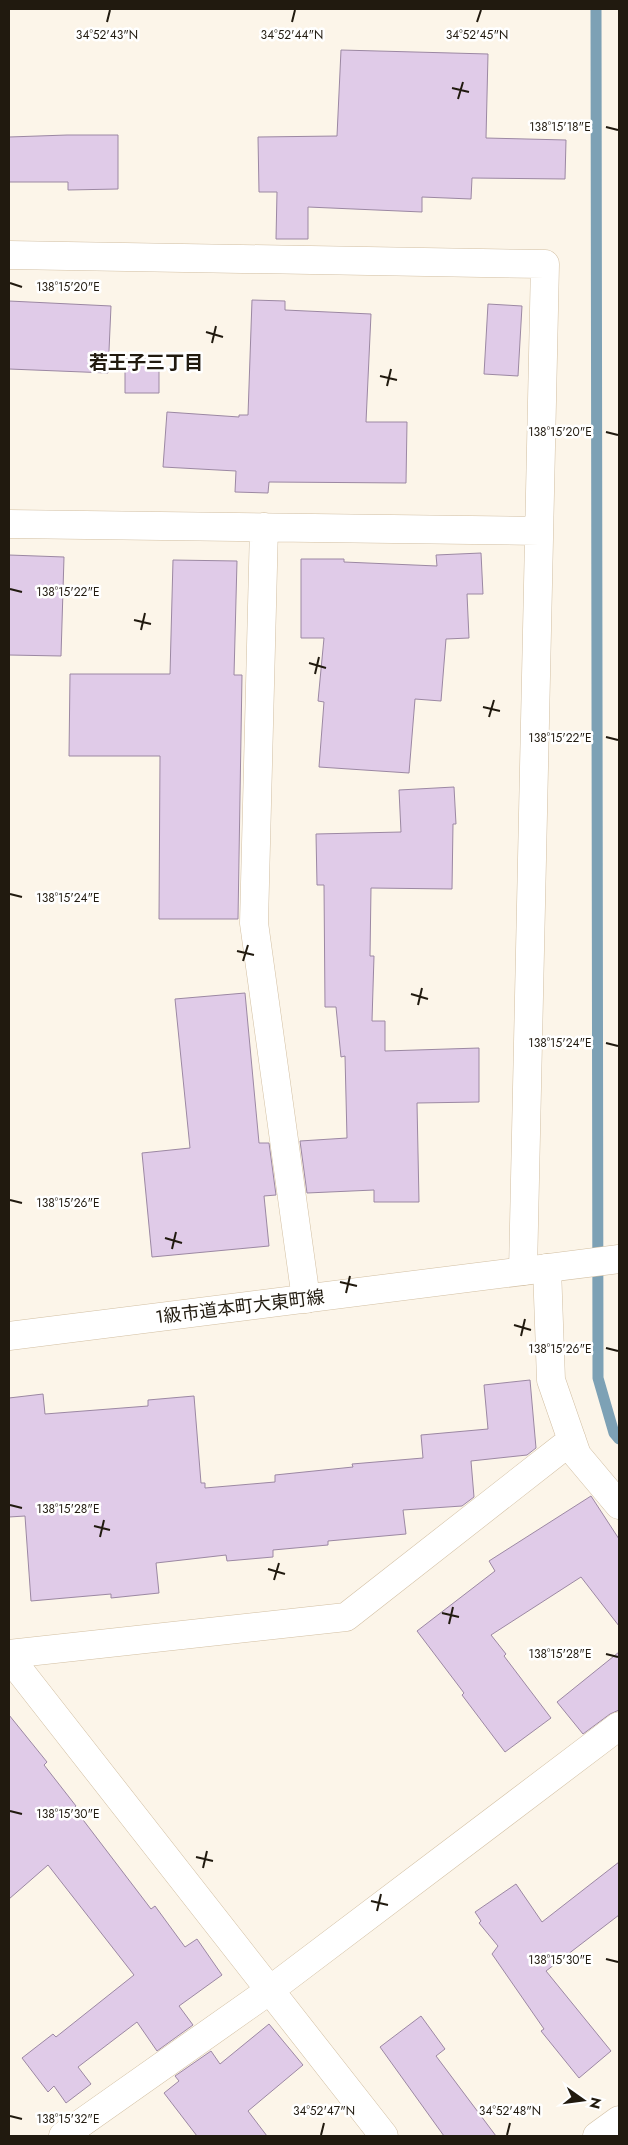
<svg xmlns="http://www.w3.org/2000/svg" width="628" height="2145" viewBox="0 0 628 2145" font-family="Jost,'Noto Sans JP',sans-serif">
  <style>
    .lines { fill: none; stroke-linecap: round; stroke-linejoin: round }
    .stream { stroke: #7da1b5; stroke-width: 11 }
    .building { fill: #e0cbe8; stroke: #9c88a3 }
    .street-casing { stroke: #d2bfa2; stroke-width: 29 }
    .secondary-casing { stroke: #d2bfa2; stroke-width: 29 }
    .street { stroke: #fff; stroke-width: 28 }
    .secondary { stroke: #fff; stroke-width: 28 }
    .ticks { fill: none; stroke: #211a0f; stroke-width: 2 }
    .labels { text-anchor: middle; stroke-width: 5; stroke-linejoin: round; paint-order: stroke }
    .street-label { font-size: 18px; fill: #211a0f; stroke: #fff }
    .neighbourhood-label { font-size: 19px; font-weight: bold; fill: #211a0f; stroke: #fff }
    .ticks-label { font-size: 12px; text-anchor: middle; fill: #211a0f; stroke: #fff; stroke-width: 5; stroke-linejoin: round; paint-order: stroke }
  </style>
  <rect width="100%" height="100%" fill="#fcf5e9"/>
  <g class="lines">
    <path class="stream" d="M 596,9 L 598,1378 L 614,1433 L 619,1439"/>
  </g>
  <path class="building" d="M 341,50 L 488,54 L 486,138 L 566,140 L 565,179 L 472,178 L 471,199 L 422,197 L 422,212 L 308,207 L 308,239 L 276,239 L 277,192 L 259,192 L 258,137 L 337,136 Z
    M 67,135 L 118,135 L 118,189 L 68,190 L 68,182 L 9,182 L 9,137 Z
    M 252,300 L 285,301 L 285,310 L 371,314 L 366,422 L 407,422 L 406,483 L 269,482 L 268,493 L 235,492 L 236,471 L 163,467 L 167,412 L 239,417 L 239,415 L 248,415 Z
    M 9,301 L 111,306 L 108,373 L 9,369 Z
    M 488,304 L 522,306 L 518,376 L 484,374 Z
    M 125,359 L 159,359 L 159,393 L 125,393 Z
    M 481,553 L 483,594 L 467,594 L 469,638 L 446,639 L 441,701 L 415,699 L 409,773 L 319,767 L 324,702 L 318,701 L 324,638 L 301,638 L 301,559 L 344,559 L 344,562 L 437,566 L 436,555 Z
    M 9,555 L 64,557 L 61,656 L 9,655 Z
    M 173,560 L 237,561 L 234,675 L 242,675 L 238,919 L 159,919 L 160,756 L 69,756 L 70,674 L 170,674 Z
    M 454,787 L 456,824 L 453,824 L 452,889 L 371,888 L 370,956 L 374,956 L 372,1021 L 385,1021 L 385,1051 L 479,1048 L 479,1102 L 417,1103 L 419,1202 L 374,1202 L 374,1190 L 307,1193 L 300,1141 L 347,1138 L 345,1056 L 341,1057 L 336,1007 L 325,1007 L 324,885 L 317,885 L 316,834 L 401,832 L 399,790 Z
    M 245,993 L 259,1143 L 269,1143 L 276,1195 L 264,1196 L 269,1246 L 152,1257 L 142,1153 L 190,1148 L 175,999 Z
    M 530,1380 L 536,1448 L 527,1455 L 471,1461 L 474,1497 L 462,1506 L 403,1510 L 406,1534 L 328,1541 L 328,1545 L 273,1550 L 273,1557 L 227,1561 L 226,1555 L 156,1563 L 159,1593 L 111,1598 L 111,1594 L 31,1601 L 25,1516 L 9,1517 L 9,1398 L 43,1394 L 45,1414 L 148,1406 L 148,1400 L 194,1396 L 201,1483 L 205,1483 L 205,1488 L 275,1482 L 275,1475 L 353,1467 L 352,1464 L 423,1458 L 421,1435 L 488,1429 L 484,1385 Z
    M 591,1496 L 619,1539 L 619,1626 L 581,1577 L 491,1635 L 506,1654 L 504,1656 L 551,1718 L 505,1752 L 462,1695 L 464,1693 L 417,1631 L 495,1571 L 489,1561 Z
    M 619,1652 L 619,1710 L 610,1714 L 583,1734 L 557,1702 Z
    M 9,1715 L 47,1762 L 44,1765 L 76,1806 L 74,1808 L 151,1909 L 155,1906 L 185,1947 L 197,1939 L 222,1975 L 179,2006 L 193,2025 L 157,2051 L 137,2022 L 78,2067 L 91,2084 L 66,2103 L 54,2086 L 48,2092 L 22,2058 L 53,2034 L 56,2037 L 134,1975 L 48,1865 L 9,1899 Z
    M 619,1862 L 619,1915 L 546,1971 L 611,2051 L 579,2078 L 541,2031 L 544,2029 L 492,1954 L 498,1946 L 479,1923 L 481,1921 L 475,1912 L 516,1884 L 542,1922 Z
    M 421,2016 L 445,2049 L 436,2056 L 496,2136 L 444,2136 L 380,2047 Z
    M 269,2024 L 303,2065 L 248,2111 L 267,2136 L 197,2136 L 164,2093 L 179,2081 L 175,2076 L 211,2051 L 220,2064 Z"/>
  <g class="lines">
    <defs>
      <path id="street" d="M 9,255 L 545,264 L 523,1271
        M 9,524 L 539,531
        M 264,527 L 254,923 L 306,1299
        M 547,1268 L 551,1380 L 577,1455 L 619,1505
        M 9,1654 L 346,1617 L 572,1440
        M 9,1657 L 384,2136
        M 63,2136 L 270,1990 L 619,1726
        M 597,2136 L 619,2120"/>
      <path id="secondary" d="M 9,1336 L 619,1259"/>
    </defs>
    <use href="#street" class="street-casing"/>
    <use href="#secondary" class="secondary-casing"/>
    <use href="#street" class="street"/>
    <use href="#secondary" class="secondary"/>
  </g>
  <path class="ticks" d="M 107,22 L 110,10M 292,22 L 295,10M 477,22 L 481,10M 452,88 L 469,92M 458,99 L 463,82M 606,127 L 618,130M 10,283 L 22,287M 206,332 L 223,337M 212,343 L 216,326M 380,376 L 397,380M 387,386 L 391,369M 606,432 L 618,435M 10,589 L 22,592M 134,620 L 151,624M 141,630 L 145,613M 309,663 L 326,668M 315,674 L 319,657M 483,707 L 500,711M 489,717 L 494,700M 606,737 L 618,740M 10,894 L 22,897M 237,951 L 254,955M 243,961 L 248,945M 411,994 L 428,999M 418,1005 L 422,988M 606,1043 L 618,1046M 10,1200 L 22,1203M 165,1238 L 182,1243M 172,1249 L 176,1232M 340,1282 L 357,1286M 346,1293 L 350,1276M 514,1325 L 531,1330M 521,1336 L 525,1319M 606,1348 L 618,1351M 10,1505 L 22,1508M 94,1526 L 110,1530M 100,1537 L 104,1520M 268,1569 L 285,1574M 274,1580 L 279,1563M 442,1613 L 459,1617M 449,1624 L 453,1607M 606,1654 L 618,1657M 10,1811 L 22,1814M 196,1857 L 213,1861M 203,1868 L 207,1851M 371,1901 L 388,1905M 377,1911 L 381,1894M 606,1959 L 618,1962M 10,2116 L 22,2119M 321,2135 L 324,2123M 507,2135 L 510,2123"/>
  <g class="labels">
    <g class="street-label">
      <text transform="translate(240 1307) rotate(-7)" y="6">1級市道本町大東町線</text>
    </g>
    <g class="neighbourhood-label">
      <text x="146" y="369">若王子三丁目</text>
    </g>
  </g>
  <g class="ticks-label">
    <text x="107" y="39">34°52'43"N</text>
    <text x="292" y="39">34°52'44"N</text>
    <text x="477" y="39">34°52'45"N</text>
    <text x="560" y="131">138°15'18"E</text>
    <text x="68" y="291">138°15'20"E</text>
    <text x="560" y="436">138°15'20"E</text>
    <text x="68" y="596">138°15'22"E</text>
    <text x="560" y="742">138°15'22"E</text>
    <text x="68" y="902">138°15'24"E</text>
    <text x="560" y="1047">138°15'24"E</text>
    <text x="68" y="1207">138°15'26"E</text>
    <text x="560" y="1353">138°15'26"E</text>
    <text x="68" y="1513">138°15'28"E</text>
    <text x="560" y="1658">138°15'28"E</text>
    <text x="68" y="1818">138°15'30"E</text>
    <text x="560" y="1964">138°15'30"E</text>
    <text x="324" y="2115">34°52'47"N</text>
    <text x="510" y="2115">34°52'48"N</text>
    <text x="68" y="2123">138°15'32"E</text>
  </g>
  <rect width="628" height="2145" fill="none" stroke="#211a0f" stroke-width="20"/>
  <g transform="translate(583 2100) rotate(104)" stroke="#ffffff" stroke-width="4" paint-order="stroke">
  <path d="M0-4L9 19L0 12L-9 19Z" fill="#211a0f"/>
  <text y="-8" font-size="14" font-weight="bold" text-anchor="middle" fill="#211a0f">N</text>
  </g>
</svg>
